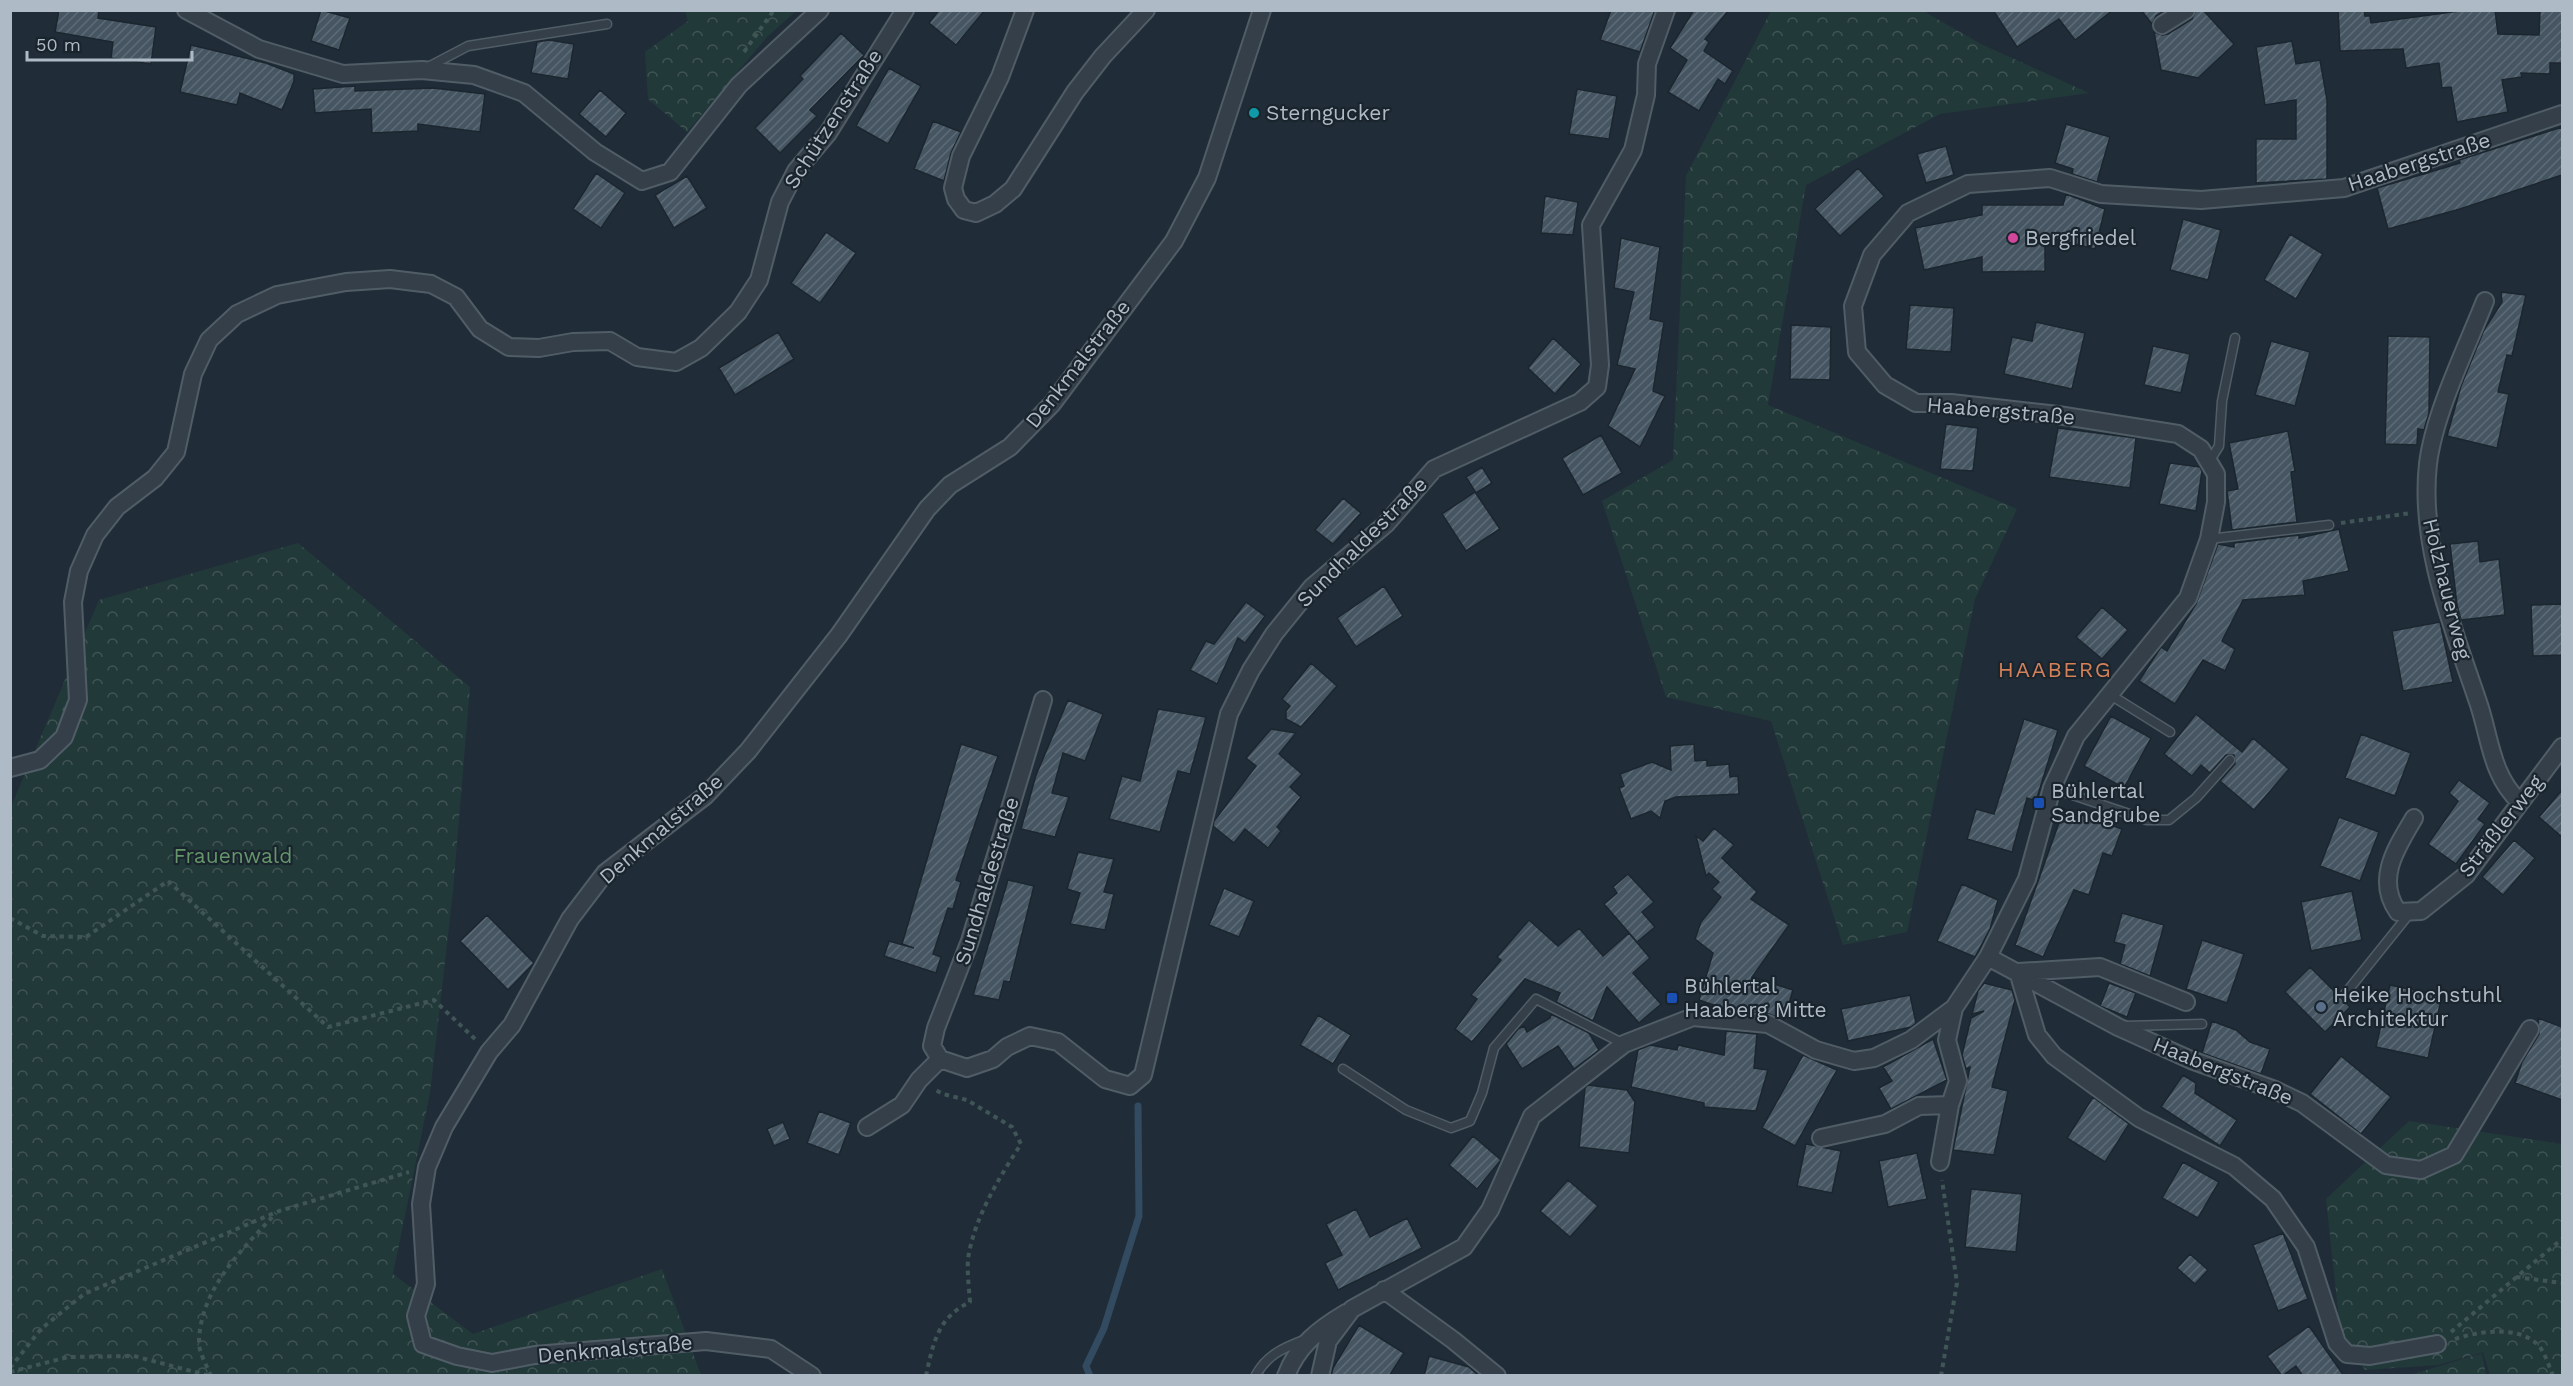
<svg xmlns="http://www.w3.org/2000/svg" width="2573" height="1386" viewBox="0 0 2573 1386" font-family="'Work Sans',sans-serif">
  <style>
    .forest { fill: url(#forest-crowns) }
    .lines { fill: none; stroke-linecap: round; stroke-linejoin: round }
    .stream { stroke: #334b60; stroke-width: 7 }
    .building { fill: url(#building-hatch); stroke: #1b262f; stroke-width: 1.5 }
    .lane-casing { stroke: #515d66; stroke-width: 11 }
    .street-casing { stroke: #515d66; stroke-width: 20 }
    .path { stroke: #405656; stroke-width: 4; stroke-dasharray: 4.5 4.5; stroke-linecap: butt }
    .lane { stroke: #343f49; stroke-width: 8 }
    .street { stroke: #343f49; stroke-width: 16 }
    .culture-dot { fill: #0f9aa8; stroke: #19242d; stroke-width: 2 }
    .hotel-dot { fill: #d1479c; stroke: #19242d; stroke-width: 2 }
    .transit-dot { fill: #1a4fb4; stroke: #19242d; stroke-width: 2 }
    .service-dot { fill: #5c6f8a; stroke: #19242d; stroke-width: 2 }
    .labels { text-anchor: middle; stroke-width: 4.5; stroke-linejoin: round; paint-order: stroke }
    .poi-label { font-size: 21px; fill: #aebac5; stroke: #19242d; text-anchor: start }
    .street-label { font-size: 21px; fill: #aebac5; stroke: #19242d }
    .park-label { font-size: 21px; fill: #65966b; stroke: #19242d }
    .neighbourhood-label { font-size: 22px; letter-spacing: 1.5px; fill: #d4815a; stroke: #19242d }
  </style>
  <defs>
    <pattern id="forest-crowns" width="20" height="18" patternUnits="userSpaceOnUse" patternTransform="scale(1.5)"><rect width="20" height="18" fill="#223939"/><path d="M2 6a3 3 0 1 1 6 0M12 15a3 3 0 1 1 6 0" fill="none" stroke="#405454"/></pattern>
    <pattern id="building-hatch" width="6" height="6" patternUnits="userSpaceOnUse" patternTransform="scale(1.5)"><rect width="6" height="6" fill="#465562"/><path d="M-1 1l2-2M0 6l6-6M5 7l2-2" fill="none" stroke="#5e6b77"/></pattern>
  </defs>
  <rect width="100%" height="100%" fill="#202d38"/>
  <path class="forest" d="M 685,11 L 796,11 L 767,37 L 687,132 L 648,99 L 645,52 L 688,21 Z
    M 1771,11 L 1923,11 L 1981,44 L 2089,93 L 1940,114 L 1806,185 L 1768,405 L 2017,509 L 1975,599 L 1907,932 L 1843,945 L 1771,721 L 1666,697 L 1602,501 L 1673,460 L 1686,176 Z
    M 298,543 L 470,687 L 453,891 L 430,1093 L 393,1274 L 473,1334 L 662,1269 L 701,1375 L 11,1375 L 10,809 L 99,600 Z
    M 2409,1121 L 2562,1144 L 2562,1375 L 2490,1375 L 2483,1352 L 2438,1365 L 2365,1370 L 2341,1338 L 2326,1199 Z
    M 2482,1353 L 2486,1375 L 2410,1375 Z"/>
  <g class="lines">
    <path class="stream" d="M 1090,1376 L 1086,1366 L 1104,1328 L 1139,1216 L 1138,1106"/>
  </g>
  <path class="building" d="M 59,10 L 99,10 L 98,18 L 156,27 L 151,64 L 111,58 L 113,42 L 55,32 Z
    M 321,10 L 350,18 L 339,50 L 311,41 Z
    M 939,10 L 985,10 L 956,45 L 929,23 Z
    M 1611,10 L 1655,10 L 1640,52 L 1600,40 Z
    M 1694,10 L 1729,10 L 1705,39 L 1709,42 L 1704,51 L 1733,71 L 1725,84 L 1718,79 L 1699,111 L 1668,92 L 1687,60 L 1670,48 Z
    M 1993,10 L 2113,10 L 2075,40 L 2059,19 L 2017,47 Z
    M 2141,10 L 2165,10 L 2156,16 L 2152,24 Z
    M 2196,10 L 2203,10 L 2234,44 L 2198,78 L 2161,70 L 2154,32 L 2162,35 L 2168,34 L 2192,19 Z
    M 2338,10 L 2364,10 L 2365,16 L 2370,16 L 2371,23 L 2467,10 L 2495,10 L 2498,34 L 2539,35 L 2540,10 L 2562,10 L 2562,63 L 2550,63 L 2550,74 L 2521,73 L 2522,77 L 2502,80 L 2508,112 L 2457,122 L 2451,87 L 2442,88 L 2439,63 L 2406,68 L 2403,49 L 2340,51 Z
    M 841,33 L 864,55 L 810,110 L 817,116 L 780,153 L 755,128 L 803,79 L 800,76 Z
    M 549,40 L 574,44 L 568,79 L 531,73 L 537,42 Z
    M 2292,41 L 2296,64 L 2320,60 L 2327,100 L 2327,179 L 2256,183 L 2256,139 L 2296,139 L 2296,100 L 2265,105 L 2256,47 Z
    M 191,45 L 266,63 L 294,74 L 294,81 L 282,110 L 240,93 L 237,105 L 180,92 Z
    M 889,68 L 921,86 L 888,144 L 856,126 Z
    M 355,86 L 355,91 L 433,88 L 485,94 L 480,132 L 418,124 L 418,131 L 372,133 L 371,109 L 315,113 L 313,89 Z
    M 1577,89 L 1617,96 L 1609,139 L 1569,134 Z
    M 600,90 L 626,113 L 606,137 L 579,114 Z
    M 933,121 L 961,132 L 951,153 L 944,181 L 914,169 Z
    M 2066,124 L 2110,137 L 2097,182 L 2072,174 L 2073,169 L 2055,163 Z
    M 2562,127 L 2562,175 L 2460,209 L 2388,229 L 2377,188 L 2460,163 L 2459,160 Z
    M 1946,146 L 1954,175 L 1926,183 L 1917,154 Z
    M 1858,168 L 1884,196 L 1840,236 L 1815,209 Z
    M 596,173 L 625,193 L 601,228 L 573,209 Z
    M 687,176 L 707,208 L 674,228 L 655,195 Z
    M 2066,194 L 2105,209 L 2095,249 L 2045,236 L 2045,271 L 1982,272 L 1982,257 L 1924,270 L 1915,228 L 1982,215 L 1982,205 L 2063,205 Z
    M 1545,196 L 1578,202 L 1573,235 L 1541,233 Z
    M 2183,219 L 2221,230 L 2208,280 L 2170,270 Z
    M 826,232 L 856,253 L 820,303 L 791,283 Z
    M 2290,234 L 2323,254 L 2296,299 L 2264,280 Z
    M 1621,238 L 1660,247 L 1650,319 L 1664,322 L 1653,391 L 1665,396 L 1640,447 L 1608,426 L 1635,369 L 1617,365 L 1634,292 L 1614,288 Z
    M 2501,292 L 2526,295 L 2512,356 L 2507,355 L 2498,392 L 2509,394 L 2497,448 L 2447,436 L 2461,386 L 2484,330 L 2502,302 Z
    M 1910,305 L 1954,308 L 1951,352 L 1906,349 Z
    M 2036,322 L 2085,333 L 2072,389 L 2004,374 L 2012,337 L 2032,341 Z
    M 1791,325 L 1831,327 L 1830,380 L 1790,379 Z
    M 778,332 L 794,359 L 735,395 L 719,368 Z
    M 2388,336 L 2430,337 L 2429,413 L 2424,430 L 2418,429 L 2417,445 L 2385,444 Z
    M 1553,338 L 1581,364 L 1555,394 L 1528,368 Z
    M 2271,341 L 2310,352 L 2295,406 L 2255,395 Z
    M 2153,346 L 2190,354 L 2181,393 L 2144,385 Z
    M 1946,424 L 1978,428 L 1973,471 L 1940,469 Z
    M 2058,428 L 2136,438 L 2130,488 L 2049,477 Z
    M 2288,431 L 2295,471 L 2291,472 L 2297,522 L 2232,530 L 2227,491 L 2238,489 L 2229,443 Z
    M 1601,435 L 1622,473 L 1583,495 L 1562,458 Z
    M 2170,463 L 2200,467 L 2202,471 L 2196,511 L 2159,504 Z
    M 1482,467 L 1492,483 L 1476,493 L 1466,477 Z
    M 1475,492 L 1500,529 L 1466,551 L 1442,514 Z
    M 1343,498 L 1361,513 L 1333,544 L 1315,530 Z
    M 2339,529 L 2349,571 L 2303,581 L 2305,595 L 2243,600 L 2222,641 L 2235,649 L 2225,671 L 2203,660 L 2175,704 L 2139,681 L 2161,647 L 2167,651 L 2196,604 L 2218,544 L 2234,547 L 2234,543 L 2299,535 L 2299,538 Z
    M 2478,541 L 2480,562 L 2499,559 L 2505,615 L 2461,620 L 2457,605 L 2450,544 Z
    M 1384,586 L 1403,616 L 1356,647 L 1337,618 Z
    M 1246,602 L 1265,616 L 1245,643 L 1238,638 L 1217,684 L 1190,670 L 1206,641 L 1214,644 Z
    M 2562,604 L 2562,655 L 2533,656 L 2531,605 Z
    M 2102,607 L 2128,630 L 2102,659 L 2076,637 Z
    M 2440,622 L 2453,682 L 2403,691 L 2392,631 Z
    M 1311,663 L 1337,686 L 1301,727 L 1286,719 L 1286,711 L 1290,706 L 1282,699 Z
    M 1068,700 L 1103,714 L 1085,761 L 1063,753 L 1052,793 L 1069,797 L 1055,837 L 1021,829 L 1036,775 Z
    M 1158,709 L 1206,717 L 1190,774 L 1178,771 L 1160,832 L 1109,819 L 1122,776 L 1140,781 Z
    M 2196,714 L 2242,752 L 2253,738 L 2289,769 L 2254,810 L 2220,781 L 2235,764 L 2234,755 L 2226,755 L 2210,773 L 2201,765 L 2192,776 L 2164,754 Z
    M 2111,716 L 2151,738 L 2124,788 L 2084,766 Z
    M 2024,719 L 2058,730 L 2036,801 L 2027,798 L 2012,852 L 1967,839 L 1976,809 L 1994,814 Z
    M 1271,729 L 1296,733 L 1279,754 L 1302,774 L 1290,787 L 1301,797 L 1277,827 L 1281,831 L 1268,848 L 1245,829 L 1234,843 L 1213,826 L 1214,821 L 1256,766 L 1246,758 Z
    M 2361,734 L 2411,753 L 2395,796 L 2345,778 Z
    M 961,744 L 998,756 L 956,880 L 961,882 L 957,895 L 953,909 L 948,908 L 933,954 L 941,957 L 936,973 L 884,956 L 889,941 L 914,948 L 902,944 Z
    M 1694,744 L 1695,761 L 1707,760 L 1707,766 L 1729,764 L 1730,777 L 1738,776 L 1739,794 L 1676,797 L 1665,801 L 1660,818 L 1651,811 L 1631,819 L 1619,788 L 1624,786 L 1620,774 L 1652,762 L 1671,770 L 1670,746 Z
    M 2459,780 L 2490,803 L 2478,819 L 2485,824 L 2456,864 L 2428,844 L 2458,801 L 2449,793 Z
    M 2562,790 L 2562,837 L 2539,817 Z
    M 2064,809 L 2122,829 L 2112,856 L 2103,853 L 2089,895 L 2074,890 L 2043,957 L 2015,945 Z
    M 2339,817 L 2379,832 L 2360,881 L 2320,866 Z
    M 1714,828 L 1734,845 L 1722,858 L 1757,892 L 1751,899 L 1789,925 L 1752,977 L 1793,990 L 1784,1020 L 1769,1014 L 1728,1010 L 1699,1000 L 1713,953 L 1695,939 L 1701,922 L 1721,897 L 1712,889 L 1719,882 L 1709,873 L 1706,876 L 1696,836 L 1703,841 Z
    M 2514,840 L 2535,858 L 2503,895 L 2482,877 Z
    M 1078,852 L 1114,859 L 1104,892 L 1114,894 L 1105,930 L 1070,924 L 1080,893 L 1067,889 Z
    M 1628,874 L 1654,902 L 1642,912 L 1655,927 L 1637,942 L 1604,904 L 1617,893 L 1613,887 Z
    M 1008,880 L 1034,886 L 1010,982 L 1004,981 L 999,1000 L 973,995 Z
    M 1962,884 L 1998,900 L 1990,929 L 1975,957 L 1937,941 Z
    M 1224,888 L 1254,901 L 1239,937 L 1209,925 Z
    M 2352,891 L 2362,940 L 2311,951 L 2301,902 Z
    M 2122,913 L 2164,925 L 2150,976 L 2120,964 L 2125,945 L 2114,942 Z
    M 487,915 L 534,963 L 508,990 L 460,941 Z
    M 1529,920 L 1558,946 L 1579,928 L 1603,956 L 1629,933 L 1650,958 L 1633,973 L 1661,1004 L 1639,1023 L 1607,987 L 1593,1021 L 1556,1002 L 1560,993 L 1525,979 L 1472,1042 L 1455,1029 L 1477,999 L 1471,995 L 1501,960 L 1497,957 Z
    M 2202,940 L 2244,954 L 2227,1003 L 2186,989 Z
    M 2310,967 L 2350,1007 L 2325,1032 L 2285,992 Z
    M 1984,983 L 2012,990 L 2015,1000 L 1992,1087 L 2008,1091 L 1994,1155 L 1953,1150 L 1970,1067 L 1966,1069 L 1962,1055 L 1971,1018 L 1984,1011 L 1972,1014 L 1978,991 Z
    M 2109,983 L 2136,993 L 2127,1017 L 2100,1006 Z
    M 2390,985 L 2442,996 L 2428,1058 L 2376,1047 Z
    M 1910,995 L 1916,1023 L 1911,1027 L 1848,1041 L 1841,1009 Z
    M 1551,1014 L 1589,1033 L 1599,1050 L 1574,1069 L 1558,1046 L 1522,1069 L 1506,1044 L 1518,1029 L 1524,1026 L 1527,1032 L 1550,1018 Z
    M 1318,1015 L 1351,1035 L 1333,1064 L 1300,1045 Z
    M 2538,1018 L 2562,1027 L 2562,1100 L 2515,1083 L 2522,1062 L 2539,1034 Z
    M 2212,1021 L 2236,1030 L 2250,1042 L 2270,1049 L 2261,1074 L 2202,1053 Z
    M 1726,1031 L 1757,1034 L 1754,1068 L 1768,1070 L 1756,1111 L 1704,1107 L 1704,1103 L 1631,1087 L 1638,1050 L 1650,1045 L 1677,1050 L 1678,1045 L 1724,1055 Z
    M 1933,1039 L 1947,1080 L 1891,1109 L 1879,1088 L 1892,1081 L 1883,1067 Z
    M 1803,1055 L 1837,1070 L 1795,1146 L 1762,1128 Z
    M 2341,1056 L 2391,1097 L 2361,1134 L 2310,1094 Z
    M 2183,1075 L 2196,1083 L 2195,1093 L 2237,1120 L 2220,1146 L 2161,1107 Z
    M 1588,1085 L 1627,1090 L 1635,1102 L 1629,1153 L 1579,1147 L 1585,1088 Z
    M 2093,1097 L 2129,1124 L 2105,1162 L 2067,1138 Z
    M 819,1111 L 851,1123 L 839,1155 L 807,1143 Z
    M 783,1122 L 790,1139 L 774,1146 L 767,1129 Z
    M 1473,1136 L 1501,1160 L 1477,1189 L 1449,1165 Z
    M 1806,1144 L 1841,1151 L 1832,1193 L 1797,1186 Z
    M 1917,1153 L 1927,1199 L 1888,1207 L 1879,1161 Z
    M 2183,1162 L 2219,1182 L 2198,1218 L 2162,1198 Z
    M 1568,1180 L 1598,1206 L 1570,1237 L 1540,1211 Z
    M 1971,1189 L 2022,1194 L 2016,1252 L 1965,1247 Z
    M 1356,1209 L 1370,1237 L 1407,1218 L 1422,1248 L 1338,1290 L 1325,1263 L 1342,1255 L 1326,1224 Z
    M 2283,1233 L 2308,1299 L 2278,1311 L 2253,1245 Z
    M 2190,1254 L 2208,1270 L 2195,1284 L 2177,1268 Z
    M 1359,1325 L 1404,1353 L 1389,1376 L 1331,1376 L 1333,1368 Z
    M 2309,1326 L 2344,1376 L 2303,1376 L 2296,1366 L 2282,1376 L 2267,1356 Z
    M 1429,1356 L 1469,1367 L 1479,1376 L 1424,1376 Z"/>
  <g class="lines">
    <defs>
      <path id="lane" d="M 428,67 L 468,46 L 607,24
        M 2209,462 L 2219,446 L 2222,401 L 2235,338
        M 2209,539 L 2329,525
        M 2109,694 L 2170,732
        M 2052,788 L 2147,820 L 2169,820 L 2196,798 L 2230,760
        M 2345,994 L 2410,913
        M 2125,1026 L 2202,1024
        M 1343,1069 L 1406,1110 L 1451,1128 L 1470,1121 L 1482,1093 L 1494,1048 L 1536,999 L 1624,1044
        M 1256,1375 C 1267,1355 1283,1348 1304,1340"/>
      <path id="street" d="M 186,10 L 259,49 L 343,74 L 422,70 L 474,75 L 524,93 L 595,152 L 642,181 L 670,172 L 739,85 L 820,10
        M 1025,10 L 1000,77 L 961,156 L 953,188 L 956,199 L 964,210 L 976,213 L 995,204 L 1013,189 L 1075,92 L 1103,56 L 1146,10
        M 2162,25 L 2186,10
        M 2485,301 C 2466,349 2434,414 2428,464 C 2419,544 2452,625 2477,699 C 2490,734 2490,775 2520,802
        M 1043,700 L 970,941 L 936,1028 L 932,1046 L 940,1059 L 967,1068 L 993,1059 L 1007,1047 L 1030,1036 L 1058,1042 L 1105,1079 L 1130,1086 L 1143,1075 L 1229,714 L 1251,670 L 1274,634 L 1312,587 L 1386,524 L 1434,469 L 1580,402 L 1597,387 L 1600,365 L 1591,225 L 1633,150 L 1646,95 L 1647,64 L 1666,10
        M 10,768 L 40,760 L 64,737 L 78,700 L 73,602 L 79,571 L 95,535 L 117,507 L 155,478 L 176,452 L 193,374 L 209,340 L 237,314 L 277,295 L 346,282 L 390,279 L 431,284 L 456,297 L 480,329 L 509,347 L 539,348 L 573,342 L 610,341 L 637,357 L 676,362 L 701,348 L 738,312 L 759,280 L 780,202 L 796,171 L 828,133 L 905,10
        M 2414,818 C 2396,848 2375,880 2398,912 L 2421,911 L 2466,875 L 2562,747
        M 1988,957 L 2118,1027 L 2191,1060 L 2275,1090 L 2302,1103 L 2386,1165 L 2421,1170 L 2454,1155 L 2530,1029
        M 2186,1002 L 2100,967 L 2018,972 L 2037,1035 L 2054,1056 L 2139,1118 L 2234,1166 L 2273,1199 L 2306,1247 L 2337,1343 L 2347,1354 L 2370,1356 L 2437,1344
        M 867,1127 L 902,1105 L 919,1080 L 940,1059
        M 1821,1138 L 1885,1124 L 1919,1106 L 1950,1105
        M 1940,1162 L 1950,1105 L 1958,1081 L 1947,1040 L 1954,1008
        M 1384,1290 L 1453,1340 L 1497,1376
        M 812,1376 L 771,1349 L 706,1341 L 535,1355 L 492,1363 L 457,1356 L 423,1344 L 416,1316 L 426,1284 L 421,1204 L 427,1167 L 444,1127 L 489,1052 L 512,1025 L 570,919 L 605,873 L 705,796 L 748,751 L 839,635 L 927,509 L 950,485 L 1010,447 L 1052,404 L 1174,241 L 1207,178 L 1262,10
        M 1286,1376 C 1297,1346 1319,1329 1346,1313
        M 1320,1376 L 1328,1341 L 1352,1309 L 1464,1247 L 1490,1210 L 1532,1116 L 1624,1044 L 1693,1017 L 1768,1024 L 1816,1050 L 1854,1061 L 1874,1058 L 1911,1040 L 1954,1008 L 1988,957 L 2027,879 L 2052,788 L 2076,736 L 2188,598 L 2209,539 L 2216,502 L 2216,474 L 2201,449 L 2178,434 L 2058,415 L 1951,403 L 1916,403 L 1885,385 L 1857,352 L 1853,306 L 1872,255 L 1908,213 L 1968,184 L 2050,178 L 2101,194 L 2201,200 L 2344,188 L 2562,114"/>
    </defs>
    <use href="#lane" class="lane-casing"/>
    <use href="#street" class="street-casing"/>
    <path class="path" d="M 744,52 L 774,10
      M 2341,523 L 2411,513
      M 10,918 L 43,936 L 86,937 L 168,881 L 328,1027 L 434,1000 L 475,1039
      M 2516,1277 L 2562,1283
      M 2451,1332 L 2562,1239
      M 2455,1339 C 2479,1331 2520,1325 2539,1346 C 2545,1353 2549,1366 2553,1376
      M 10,1368 L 41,1329 L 84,1294 L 279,1211 L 409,1172
      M 10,1372 L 68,1357 L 134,1356 L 210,1376
      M 211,1376 C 207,1366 198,1351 199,1341 C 201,1287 243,1249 276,1213
      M 926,1376 C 933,1343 938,1317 970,1302 C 969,1288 967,1273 968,1259 C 974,1218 999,1178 1021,1144 L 1012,1127 L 967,1100 L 943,1094 L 934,1089
      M 1941,1376 L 1957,1283 L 1942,1180"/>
    <use href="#lane" class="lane"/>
    <use href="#street" class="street"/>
  </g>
  <circle class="culture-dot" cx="1254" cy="113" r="6"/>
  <circle class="hotel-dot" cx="2013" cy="238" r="6"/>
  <g class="transit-dot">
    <rect x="2033" y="797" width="12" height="12" rx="3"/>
    <rect x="1666" y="992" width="12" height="12" rx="3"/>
  </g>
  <circle class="service-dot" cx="2321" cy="1007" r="6"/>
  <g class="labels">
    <g class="poi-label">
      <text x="1266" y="120">Sterngucker</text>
      <text x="2025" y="245">Bergfriedel</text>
      <text x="2051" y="798">Bühlertal<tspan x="2051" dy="24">Sandgrube</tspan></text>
      <text x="1684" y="993">Bühlertal<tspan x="1684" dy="24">Haaberg Mitte</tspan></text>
      <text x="2333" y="1002">Heike Hochstuhl<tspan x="2333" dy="24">Architektur</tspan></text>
    </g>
    <g class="street-label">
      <text transform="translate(833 119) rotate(-57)" y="7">Schützenstraße</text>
      <text transform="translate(2419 162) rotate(-18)" y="7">Haabergstraße</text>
      <text transform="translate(1078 364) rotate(-52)" y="7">Denkmalstraße</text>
      <text transform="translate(2001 411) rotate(5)" y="7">Haabergstraße</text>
      <text transform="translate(1362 542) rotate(-45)" y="7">Sundhaldestraße</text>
      <text transform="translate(2447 589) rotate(76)" y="7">Holzhauerweg</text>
      <text transform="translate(2501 826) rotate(-52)" y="7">Sträßlerweg</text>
      <text transform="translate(661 829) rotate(-41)" y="7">Denkmalstraße</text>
      <text transform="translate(987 881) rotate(-73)" y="7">Sundhaldestraße</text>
      <text transform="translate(2223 1071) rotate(22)" y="7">Haabergstraße</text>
      <text transform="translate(615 1349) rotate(-5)" y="7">Denkmalstraße</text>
    </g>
    <g class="park-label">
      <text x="233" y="863">Frauenwald</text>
    </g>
    <g class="neighbourhood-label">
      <text x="2055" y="677">HAABERG</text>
    </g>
  </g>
  <rect width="2573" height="1386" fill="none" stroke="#aebac5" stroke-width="24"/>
  <path d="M27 51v9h165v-9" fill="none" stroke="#aebac5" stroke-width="3"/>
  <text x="36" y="51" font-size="18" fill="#aebac5" stroke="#19242d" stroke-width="4.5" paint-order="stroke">50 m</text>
</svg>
